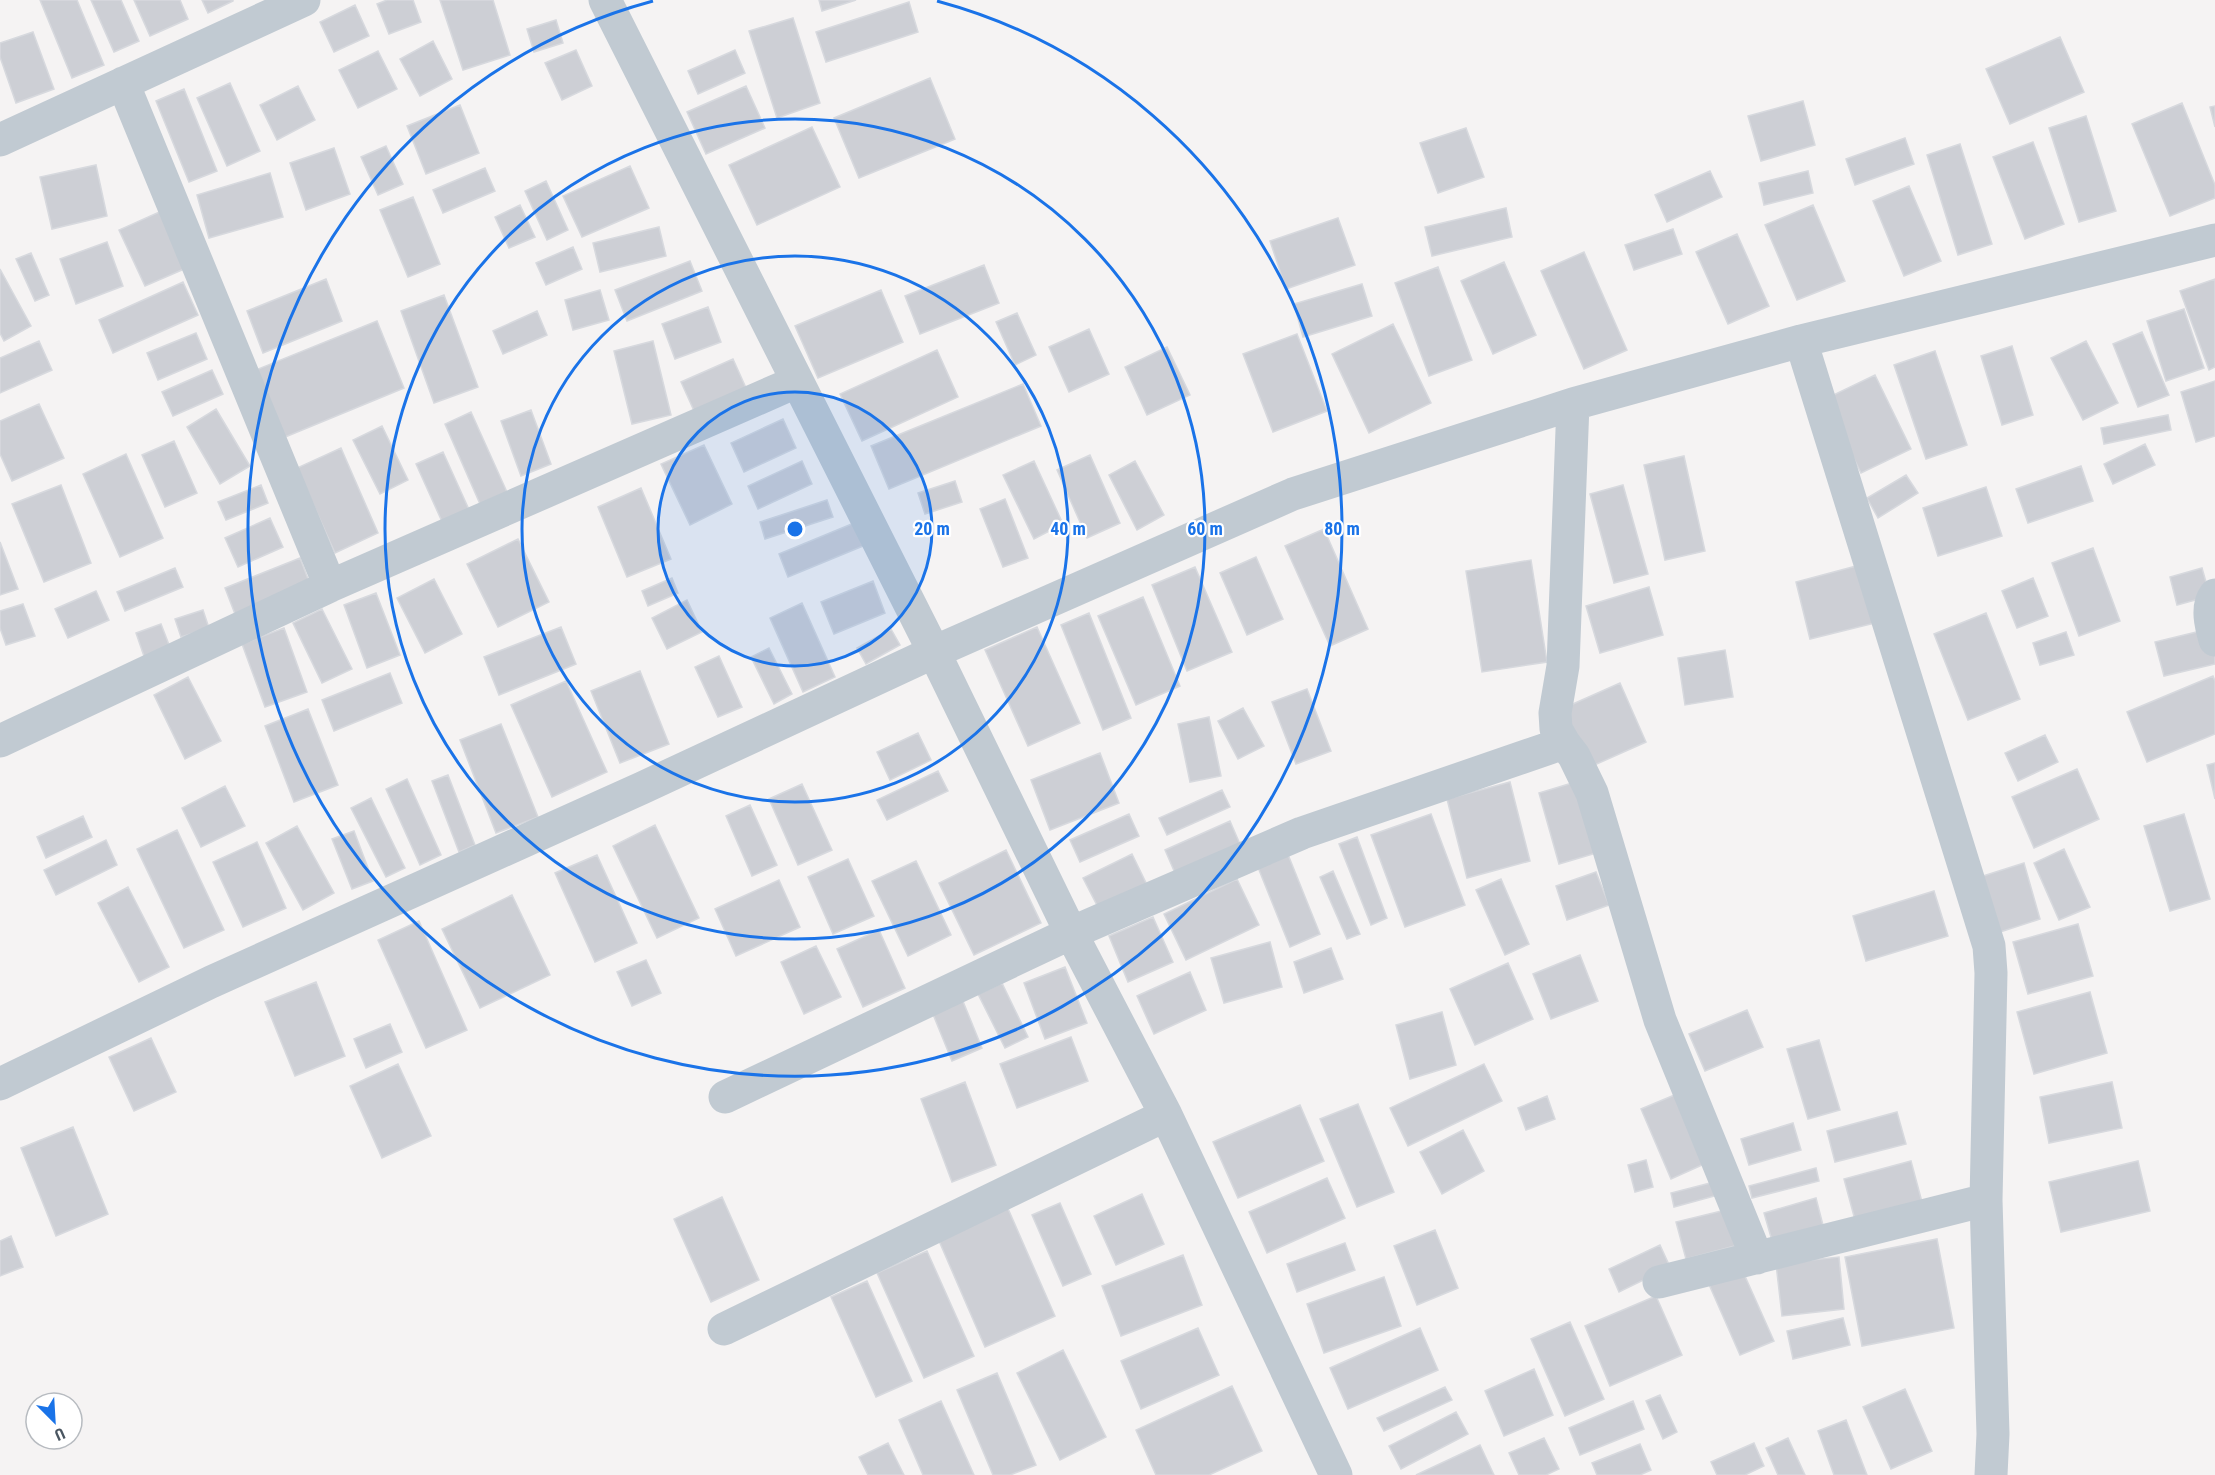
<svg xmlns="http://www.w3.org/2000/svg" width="2215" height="1475" viewBox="0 0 2215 1475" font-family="'Roboto Condensed',sans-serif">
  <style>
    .building { fill: #cdcfd5; stroke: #d7d9de; stroke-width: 1.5 }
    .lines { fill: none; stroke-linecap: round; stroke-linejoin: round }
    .street { stroke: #c1cad2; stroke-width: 33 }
    .ring { fill: none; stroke: #1a73e8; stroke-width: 3 }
    .centre { fill: #1a73e8; stroke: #fff; stroke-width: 3 }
    .ring-label { font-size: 18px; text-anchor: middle; font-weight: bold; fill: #1a73e8; stroke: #fff; stroke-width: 4.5; stroke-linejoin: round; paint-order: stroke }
  </style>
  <rect width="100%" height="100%" fill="#f5f3f3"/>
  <path class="building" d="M 40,0 L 77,0 L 104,65 L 72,78 Z
    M 91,0 L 121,0 L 139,41 L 114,52 Z
    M 134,0 L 180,0 L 188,19 L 150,36 Z
    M 202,0 L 233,0 L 233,1 L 208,13 Z
    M 387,0 L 413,0 L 421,22 L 389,34 L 377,4 Z
    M 440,0 L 493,0 L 510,55 L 463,70 Z
    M 819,0 L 856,0 L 822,11 Z
    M 909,2 L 918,32 L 826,62 L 816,32 Z
    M 355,5 L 369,36 L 334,52 L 320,22 Z
    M 793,18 L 820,103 L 777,118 L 749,31 Z
    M 556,20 L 563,43 L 534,52 L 527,29 Z
    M 33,32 L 54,89 L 16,103 L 0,57 L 0,43 Z
    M 2060,37 L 2084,92 L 2010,124 L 1986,69 Z
    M 433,41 L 452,79 L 420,96 L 400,59 Z
    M 576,50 L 592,86 L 562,100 L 545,63 Z
    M 735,50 L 745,73 L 698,94 L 688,71 Z
    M 378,51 L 397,89 L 358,108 L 339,70 Z
    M 930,78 L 955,139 L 859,178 L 834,118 Z
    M 230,83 L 260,151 L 227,166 L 197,98 Z
    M 298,86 L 315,120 L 277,140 L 260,105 Z
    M 746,86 L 765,128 L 706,154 L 687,112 Z
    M 184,89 L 217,171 L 189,182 L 156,101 Z
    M 1803,101 L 1815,145 L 1761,161 L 1748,116 Z
    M 2182,103 L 2215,185 L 2215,198 L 2170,216 L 2132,124 Z
    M 460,105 L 479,153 L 426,174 L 407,126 Z
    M 2215,106 L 2215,127 L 2210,107 Z
    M 2086,116 L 2116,211 L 2079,222 L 2049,128 Z
    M 812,127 L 840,187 L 757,225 L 729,165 Z
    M 1466,128 L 1484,177 L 1438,193 L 1420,143 Z
    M 1905,138 L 1914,164 L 1855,185 L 1846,159 Z
    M 2033,142 L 2064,224 L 2025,239 L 1993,157 Z
    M 1960,144 L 1992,244 L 1958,255 L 1927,155 Z
    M 386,146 L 403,184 L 378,195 L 361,157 Z
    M 334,148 L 350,194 L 306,210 L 290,163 Z
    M 96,165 L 107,216 L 52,229 L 40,177 Z
    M 630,166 L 649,208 L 582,237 L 563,196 Z
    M 485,168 L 495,191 L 443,213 L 433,190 Z
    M 1710,171 L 1722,197 L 1667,222 L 1655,195 Z
    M 1808,171 L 1813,193 L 1764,205 L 1759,183 Z
    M 270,173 L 283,217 L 209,238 L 197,195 Z
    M 546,181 L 568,230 L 547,240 L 525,191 Z
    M 1909,186 L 1941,261 L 1904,276 L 1873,201 Z
    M 413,197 L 440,264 L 408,277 L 380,210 Z
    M 520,205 L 535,237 L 509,248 L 495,217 Z
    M 1813,205 L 1845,281 L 1797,300 L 1765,225 Z
    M 1506,208 L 1512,237 L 1432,256 L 1425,227 Z
    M 166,209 L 191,266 L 145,286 L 119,230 Z
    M 1338,218 L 1355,265 L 1286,289 L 1270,241 Z
    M 659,227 L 666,256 L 600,272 L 593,243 Z
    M 1673,229 L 1682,254 L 1634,270 L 1625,245 Z
    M 1737,234 L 1769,306 L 1728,324 L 1696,252 Z
    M 107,242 L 123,286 L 76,304 L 60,259 Z
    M 573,247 L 582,269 L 546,285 L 536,263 Z
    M 1584,252 L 1627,350 L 1584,369 L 1541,271 Z
    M 31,253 L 49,295 L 35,301 L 16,259 Z
    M 690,261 L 702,291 L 627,321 L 615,290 Z
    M 1504,262 L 1536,335 L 1493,354 L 1461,281 Z
    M 984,265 L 999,303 L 920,334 L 905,296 Z
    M 1438,267 L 1472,360 L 1429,376 L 1395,283 Z
    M 0,269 L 31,326 L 4,341 L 0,333 Z
    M 326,279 L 342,321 L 263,353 L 247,311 Z
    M 2215,279 L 2215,367 L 2209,370 L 2180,291 Z
    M 183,282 L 198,315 L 113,353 L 99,320 Z
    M 1362,284 L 1372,316 L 1303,337 L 1294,304 Z
    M 600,290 L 609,320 L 573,330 L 565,300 Z
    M 881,290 L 903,342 L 818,378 L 795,326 Z
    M 444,295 L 478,387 L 434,403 L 401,311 Z
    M 708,307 L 721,342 L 675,359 L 662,324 Z
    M 2184,309 L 2204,368 L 2166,381 L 2147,321 Z
    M 537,311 L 547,335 L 503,354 L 493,331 Z
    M 1017,313 L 1036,355 L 1015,365 L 996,322 Z
    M 377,321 L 404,388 L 278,440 L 251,372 Z
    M 1393,324 L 1431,403 L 1369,433 L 1332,354 Z
    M 1089,329 L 1109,374 L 1069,392 L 1049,347 Z
    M 2142,332 L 2169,395 L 2138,407 L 2113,344 Z
    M 196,333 L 207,359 L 158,380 L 147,353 Z
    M 1297,334 L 1327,411 L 1273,432 L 1243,354 Z
    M 39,341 L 52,370 L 0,393 L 0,358 Z
    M 653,341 L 671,415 L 632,424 L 614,351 Z
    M 2086,341 L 2118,403 L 2083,420 L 2051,358 Z
    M 2012,346 L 2033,415 L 2002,425 L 1981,356 Z
    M 1167,347 L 1190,395 L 1147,415 L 1125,367 Z
    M 937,350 L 958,397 L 862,441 L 840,394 Z
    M 1935,351 L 1967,445 L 1926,459 L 1894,365 Z
    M 733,359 L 747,390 L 695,413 L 681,382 Z
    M 212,370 L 223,394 L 173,416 L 162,392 Z
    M 1875,375 L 1911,449 L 1861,473 L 1825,399 Z
    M 2215,381 L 2215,436 L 2196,442 L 2181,392 Z
    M 1023,384 L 1041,426 L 889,489 L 871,446 Z
    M 39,404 L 64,458 L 12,481 L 0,454 L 0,421 Z
    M 216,409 L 250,466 L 220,484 L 187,427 Z
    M 531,410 L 551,464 L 521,476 L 501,421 Z
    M 471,412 L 507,492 L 480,504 L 445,424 Z
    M 2168,415 L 2171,430 L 2104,444 L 2101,428 Z
    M 783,419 L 796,448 L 744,472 L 731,443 Z
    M 382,426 L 408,480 L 380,494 L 353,440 Z
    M 174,441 L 197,493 L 165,507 L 142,455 Z
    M 2145,444 L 2155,465 L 2113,484 L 2104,464 Z
    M 704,445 L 732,504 L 690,525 L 661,464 Z
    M 341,448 L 378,533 L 335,553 L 297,468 Z
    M 443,452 L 471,514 L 444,526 L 416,464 Z
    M 126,454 L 163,538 L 120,557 L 83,474 Z
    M 1090,455 L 1120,523 L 1087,538 L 1057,470 Z
    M 1684,456 L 1705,551 L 1665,560 L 1644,465 Z
    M 802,461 L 812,484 L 758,509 L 748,486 Z
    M 1034,461 L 1063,524 L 1034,539 L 1003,475 Z
    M 1135,461 L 1164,515 L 1137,530 L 1109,475 Z
    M 2081,466 L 2093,501 L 2028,523 L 2016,489 Z
    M 1906,475 L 1918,493 L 1878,518 L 1867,498 Z
    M 955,481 L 962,502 L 925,514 L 918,493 Z
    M 61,485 L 91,563 L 44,582 L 12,504 Z
    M 261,485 L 268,503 L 226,520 L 218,502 Z
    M 1623,485 L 1648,574 L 1614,583 L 1590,494 Z
    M 1986,487 L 2002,536 L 1938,556 L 1923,508 Z
    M 641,488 L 671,559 L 627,577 L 598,507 Z
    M 1005,499 L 1028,558 L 1003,567 L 980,509 Z
    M 827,500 L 833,517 L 765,539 L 760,522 Z
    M 270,518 L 283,547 L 238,567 L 225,538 Z
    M 854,523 L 863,546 L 788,577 L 779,554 Z
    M 1324,529 L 1368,629 L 1330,646 L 1285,546 Z
    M 518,539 L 549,602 L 498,627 L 467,564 Z
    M 0,542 L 18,589 L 0,595 Z
    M 2093,548 L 2120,621 L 2079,636 L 2052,563 Z
    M 1256,557 L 1283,619 L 1247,635 L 1220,573 Z
    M 300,558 L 310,584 L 235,614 L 225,588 Z
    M 1531,560 L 1547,662 L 1482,672 L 1466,571 Z
    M 1860,565 L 1875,623 L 1810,639 L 1796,582 Z
    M 1195,567 L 1232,652 L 1187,671 L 1152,585 Z
    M 175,568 L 183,587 L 125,611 L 117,592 Z
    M 2202,568 L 2210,596 L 2177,605 L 2170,577 Z
    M 672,578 L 678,593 L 648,606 L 642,591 Z
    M 2033,578 L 2048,616 L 2017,628 L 2002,591 Z
    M 434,579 L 462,634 L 425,653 L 397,598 Z
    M 873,581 L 885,613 L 834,634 L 821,602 Z
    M 1649,587 L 1663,635 L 1600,653 L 1586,606 Z
    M 96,591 L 109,620 L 68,638 L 55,609 Z
    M 376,593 L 400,655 L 367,668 L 344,605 Z
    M 1143,597 L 1180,686 L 1136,705 L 1098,616 Z
    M 687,600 L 702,632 L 667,649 L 652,618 Z
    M 802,603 L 835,677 L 803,692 L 770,618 Z
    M 23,604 L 35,636 L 6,645 L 0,628 L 0,611 Z
    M 322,609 L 352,669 L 322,683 L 293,623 Z
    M 203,610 L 209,628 L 181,637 L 175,619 Z
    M 1089,613 L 1131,718 L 1103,730 L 1061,625 Z
    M 1986,613 L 2020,699 L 1968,720 L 1934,634 Z
    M 161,624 L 173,655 L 147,665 L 136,633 Z
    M 561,627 L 576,664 L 499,695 L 484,657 Z
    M 1037,627 L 1080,723 L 1028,746 L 985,650 Z
    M 284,628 L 307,692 L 265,707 L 242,644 Z
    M 891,629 L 900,645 L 866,664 L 857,648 Z
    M 2209,629 L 2215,654 L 2215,664 L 2164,676 L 2155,642 Z
    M 2066,632 L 2074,655 L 2040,665 L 2033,643 Z
    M 769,648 L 792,694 L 774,704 L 751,657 Z
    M 1725,650 L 1733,697 L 1685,705 L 1678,658 Z
    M 719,656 L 742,707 L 718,717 L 695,667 Z
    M 640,671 L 669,744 L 620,763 L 591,691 Z
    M 390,673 L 402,703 L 334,731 L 322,700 Z
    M 2213,676 L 2215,681 L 2215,734 L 2147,762 L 2127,712 Z
    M 188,677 L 221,741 L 185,759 L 154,695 Z
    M 566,681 L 607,772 L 552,797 L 511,705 Z
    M 1620,683 L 1646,742 L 1590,767 L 1564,708 Z
    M 1307,689 L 1331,751 L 1296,764 L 1272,702 Z
    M 1243,708 L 1264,746 L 1238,759 L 1218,721 Z
    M 308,709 L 338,785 L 294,802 L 265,726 Z
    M 1209,717 L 1221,776 L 1190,782 L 1178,724 Z
    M 501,724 L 538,817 L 496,833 L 460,740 Z
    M 918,733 L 931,760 L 890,780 L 877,752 Z
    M 2045,735 L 2058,762 L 2018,781 L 2005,753 Z
    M 1100,753 L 1119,803 L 1050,830 L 1031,780 Z
    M 2215,763 L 2215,799 L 2207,765 Z
    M 2077,769 L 2099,819 L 2034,848 L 2012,797 Z
    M 938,771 L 948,791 L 887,820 L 877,800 Z
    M 448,775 L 475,845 L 459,852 L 432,781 Z
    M 407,779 L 441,855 L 420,865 L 386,789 Z
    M 1582,780 L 1603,851 L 1559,864 L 1539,793 Z
    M 1510,782 L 1530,861 L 1467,878 L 1447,799 Z
    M 802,784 L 832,850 L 798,865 L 769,799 Z
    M 225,786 L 245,826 L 201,847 L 182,808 Z
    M 1222,790 L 1230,807 L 1167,835 L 1159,818 Z
    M 371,798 L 405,868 L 386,877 L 351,808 Z
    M 750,805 L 777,865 L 752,876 L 726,816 Z
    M 1129,814 L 1139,836 L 1080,862 L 1070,840 Z
    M 1431,814 L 1465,905 L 1405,927 L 1371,835 Z
    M 2184,814 L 2210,899 L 2170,911 L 2144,826 Z
    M 83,816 L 92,837 L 46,858 L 37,837 Z
    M 1230,821 L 1243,851 L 1178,880 L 1165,850 Z
    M 655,825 L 699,918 L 657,938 L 613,846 Z
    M 297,826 L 334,893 L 303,910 L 266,843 Z
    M 177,830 L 224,930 L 184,948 L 137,849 Z
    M 354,831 L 373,881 L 352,889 L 332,839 Z
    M 1357,837 L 1387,918 L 1371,925 L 1339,844 Z
    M 106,840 L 117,865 L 56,895 L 44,870 Z
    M 257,842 L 286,908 L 243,927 L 213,862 Z
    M 2064,849 L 2090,907 L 2059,920 L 2034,863 Z
    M 1006,850 L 1041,923 L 974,955 L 939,883 Z
    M 1287,852 L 1320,934 L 1290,947 L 1257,865 Z
    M 1132,854 L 1149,889 L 1101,913 L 1083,878 Z
    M 597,855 L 637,943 L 595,962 L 555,873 Z
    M 848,859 L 874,916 L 833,934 L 808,877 Z
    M 916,861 L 951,935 L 908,956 L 872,881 Z
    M 2024,863 L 2040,919 L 2000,932 L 1983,876 Z
    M 1333,871 L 1360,934 L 1347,939 L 1320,877 Z
    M 1596,872 L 1609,905 L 1567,920 L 1556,886 Z
    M 1237,879 L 1259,925 L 1186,960 L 1164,914 Z
    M 1501,879 L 1529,944 L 1505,955 L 1476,890 Z
    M 779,880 L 800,927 L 736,956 L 715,909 Z
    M 128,887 L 169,967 L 139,982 L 98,903 Z
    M 1934,891 L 1948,936 L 1866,961 L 1853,916 Z
    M 512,895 L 550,975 L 480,1008 L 442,929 Z
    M 1153,917 L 1173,962 L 1128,982 L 1109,936 Z
    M 419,921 L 467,1030 L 426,1048 L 378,940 Z
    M 2078,924 L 2093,976 L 2028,994 L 2013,942 Z
    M 879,930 L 905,988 L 863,1007 L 837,949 Z
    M 1270,942 L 1282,987 L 1224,1003 L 1211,958 Z
    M 816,946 L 841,997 L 804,1014 L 781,962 Z
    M 1331,948 L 1343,979 L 1304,993 L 1294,962 Z
    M 1580,955 L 1598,1001 L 1551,1019 L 1533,974 Z
    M 646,960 L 661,993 L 632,1006 L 617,972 Z
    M 1508,963 L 1533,1019 L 1475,1045 L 1450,989 Z
    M 1065,967 L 1087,1023 L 1045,1039 L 1024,983 Z
    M 1190,972 L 1206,1010 L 1154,1034 L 1137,996 Z
    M 316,982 L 345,1056 L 295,1076 L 265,1002 Z
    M 1002,983 L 1028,1037 L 1005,1048 L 978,994 Z
    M 958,989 L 982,1048 L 952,1061 L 928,1002 Z
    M 2090,992 L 2107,1053 L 2034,1074 L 2017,1012 Z
    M 1747,1010 L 1763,1047 L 1705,1071 L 1689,1034 Z
    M 1442,1012 L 1456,1065 L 1410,1079 L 1396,1025 Z
    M 390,1024 L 402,1052 L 366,1068 L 354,1039 Z
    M 1071,1037 L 1088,1081 L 1017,1108 L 1000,1064 Z
    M 151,1038 L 176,1092 L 134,1111 L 109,1057 Z
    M 1819,1040 L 1840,1110 L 1808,1119 L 1787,1049 Z
    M 398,1064 L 431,1136 L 382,1158 L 350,1086 Z
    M 1484,1064 L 1502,1101 L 1408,1146 L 1390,1108 Z
    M 965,1082 L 996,1165 L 952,1182 L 921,1099 Z
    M 2112,1082 L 2122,1128 L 2049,1143 L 2040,1097 Z
    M 1684,1091 L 1713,1160 L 1671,1179 L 1641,1109 Z
    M 1547,1096 L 1555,1119 L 1526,1130 L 1518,1108 Z
    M 1358,1104 L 1394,1192 L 1357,1207 L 1320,1119 Z
    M 1300,1105 L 1324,1161 L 1238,1198 L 1213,1142 Z
    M 1897,1112 L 1906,1144 L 1835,1162 L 1827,1131 Z
    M 1793,1123 L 1801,1150 L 1749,1165 L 1741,1139 Z
    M 73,1127 L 108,1214 L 56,1236 L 21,1148 Z
    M 1463,1130 L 1484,1171 L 1442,1194 L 1420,1152 Z
    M 1646,1160 L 1653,1187 L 1635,1192 L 1628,1165 Z
    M 1911,1161 L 1922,1202 L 1855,1220 L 1844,1179 Z
    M 2138,1161 L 2150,1211 L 2061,1232 L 2049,1182 Z
    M 1816,1168 L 1819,1181 L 1752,1198 L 1749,1186 Z
    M 1327,1178 L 1345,1218 L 1267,1253 L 1249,1212 Z
    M 1726,1179 L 1729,1192 L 1674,1207 L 1671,1193 Z
    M 1142,1194 L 1164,1244 L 1116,1265 L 1094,1216 Z
    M 722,1197 L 759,1280 L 711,1302 L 674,1219 Z
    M 1816,1198 L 1824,1229 L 1773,1244 L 1764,1213 Z
    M 1060,1203 L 1091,1274 L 1063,1286 L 1032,1215 Z
    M 1006,1204 L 1055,1316 L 985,1347 L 936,1234 Z
    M 1734,1208 L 1742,1244 L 1686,1259 L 1676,1222 Z
    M 1435,1230 L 1458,1288 L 1417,1305 L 1394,1246 Z
    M 11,1236 L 23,1267 L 0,1276 L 0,1241 Z
    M 1937,1239 L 1954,1328 L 1862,1346 L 1845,1257 Z
    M 1345,1243 L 1355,1270 L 1297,1292 L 1287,1264 Z
    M 1660,1245 L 1670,1267 L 1619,1292 L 1609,1269 Z
    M 927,1251 L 974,1356 L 924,1378 L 877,1273 Z
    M 1183,1255 L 1202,1305 L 1121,1336 L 1102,1286 Z
    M 1839,1257 L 1844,1309 L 1782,1316 L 1776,1264 Z
    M 1740,1265 L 1774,1341 L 1740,1355 L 1707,1280 Z
    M 1384,1277 L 1401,1326 L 1324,1353 L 1307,1304 Z
    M 867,1281 L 912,1381 L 876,1397 L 831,1297 Z
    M 1656,1296 L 1682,1355 L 1610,1386 L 1585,1326 Z
    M 1843,1318 L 1850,1345 L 1793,1359 L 1787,1331 Z
    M 1570,1322 L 1604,1399 L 1565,1416 L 1531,1339 Z
    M 1198,1328 L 1219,1375 L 1141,1409 L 1121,1361 Z
    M 1420,1328 L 1438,1370 L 1348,1409 L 1330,1368 Z
    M 1063,1350 L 1106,1437 L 1060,1460 L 1017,1373 Z
    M 1534,1369 L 1553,1415 L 1504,1436 L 1485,1391 Z
    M 997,1373 L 1036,1465 L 1010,1475 L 993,1475 L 957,1390 Z
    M 1232,1386 L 1262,1451 L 1209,1475 L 1156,1475 L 1136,1430 Z
    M 1445,1387 L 1452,1400 L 1384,1431 L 1377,1418 Z
    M 1905,1389 L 1932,1451 L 1891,1469 L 1863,1407 Z
    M 1660,1395 L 1677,1432 L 1663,1439 L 1646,1401 Z
    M 941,1401 L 974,1475 L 923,1475 L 899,1420 Z
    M 1633,1401 L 1644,1429 L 1580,1455 L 1569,1428 Z
    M 1456,1412 L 1468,1434 L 1401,1469 L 1389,1446 Z
    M 1846,1420 L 1867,1475 L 1834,1475 L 1818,1431 Z
    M 1544,1438 L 1559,1469 L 1546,1475 L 1519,1475 L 1509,1453 Z
    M 1788,1438 L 1805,1475 L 1778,1475 L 1766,1448 Z
    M 888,1443 L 904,1475 L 868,1475 L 859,1457 Z
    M 1754,1443 L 1764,1466 L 1745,1475 L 1717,1475 L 1711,1462 Z
    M 1640,1444 L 1651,1470 L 1640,1475 L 1597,1475 L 1592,1463 Z
    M 1480,1445 L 1494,1475 L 1416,1475 Z"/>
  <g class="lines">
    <path class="street" d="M 605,0 L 934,652 L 1071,933 L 1166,1115 L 1336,1475
      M 123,83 L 330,586
      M 0,140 L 304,0
      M 1801,341 L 1989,946 L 1991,973 L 1986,1200 L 1993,1434 L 1991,1475
      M 2215,595 C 2206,607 2211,626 2215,640
      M 0,741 L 330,586 L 796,382
      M 1564,743 L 1574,756 L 1592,793 L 1660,1020 L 1757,1258
      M 0,1084 L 211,982 L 642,788 L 934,652 L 1293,494 L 1573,404 L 1801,341 L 2215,240
      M 725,1097 L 1071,933 L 1302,833 L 1564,743 L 1556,729 L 1555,713 L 1563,666 L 1573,404
      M 1659,1282 L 1986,1200
      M 724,1329 L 1166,1115"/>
  </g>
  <circle cx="795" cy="529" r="137" fill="#1a73e8" fill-opacity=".12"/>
  <g class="ring">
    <circle cx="795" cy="529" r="137"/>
    <circle cx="795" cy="529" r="273"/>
    <circle cx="795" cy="529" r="410"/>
    <path d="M937 1A547 547 0 1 1 653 1"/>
  </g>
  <circle cx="795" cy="529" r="9" class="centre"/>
  <g class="ring-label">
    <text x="932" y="535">20 m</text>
    <text x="1068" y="535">40 m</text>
    <text x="1205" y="535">60 m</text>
    <text x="1342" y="535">80 m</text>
  </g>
  <g transform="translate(54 1421) rotate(156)"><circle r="28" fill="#ffffff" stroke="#b7bbc0" stroke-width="1.5"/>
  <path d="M0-4.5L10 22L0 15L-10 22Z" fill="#1a73e8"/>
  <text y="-9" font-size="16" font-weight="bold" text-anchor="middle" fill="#4a5661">U</text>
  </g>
</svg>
